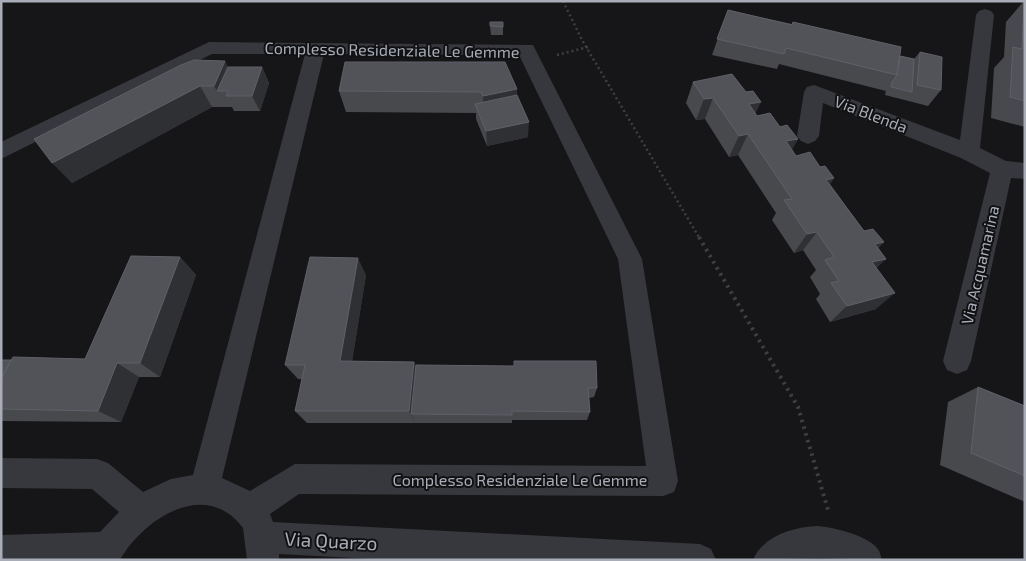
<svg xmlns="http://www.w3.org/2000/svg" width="1026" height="561" viewBox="0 0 1026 561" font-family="'Exo 2',sans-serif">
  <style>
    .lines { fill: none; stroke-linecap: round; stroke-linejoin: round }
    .path-far1 { stroke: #3d3f44; stroke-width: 2.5; stroke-dasharray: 2 3; stroke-linecap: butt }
    .path { stroke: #3d3f44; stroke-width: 4; stroke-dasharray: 2.5 4.5; stroke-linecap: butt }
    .minor { fill: #37383d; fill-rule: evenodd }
    .wall { fill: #47494d }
    .shaded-wall { fill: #2f3033 }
    .building { fill: #525359; stroke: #5f6168 }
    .labels { text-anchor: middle; stroke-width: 4; stroke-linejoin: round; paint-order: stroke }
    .street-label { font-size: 16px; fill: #a8adb8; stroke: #111113 }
    .near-street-label { font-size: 19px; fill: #a8adb8; stroke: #111113 }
  </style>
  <rect width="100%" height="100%" fill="#161618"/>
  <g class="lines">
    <path class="path-far1" d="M 563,1 L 582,40 L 700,239
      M 557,55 L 588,47"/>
    <path class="path" d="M 699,237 L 798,407 L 828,510"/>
    <path class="minor" d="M 985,9 L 991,11 L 994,15 L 980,148 L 1006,161 L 1025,163 L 1025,179 L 1011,178 L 971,361 L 967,370 L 957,374 L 947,370 L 943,361 L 990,173 L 961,158 L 823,103 L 819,136 L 815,141 L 808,144 L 801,141 L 797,136 L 804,92 L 807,87 L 814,85 L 960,140 L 976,15 L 979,11 Z
      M 209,42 L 533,45 L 642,259 L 678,481 L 674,492 L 663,496 L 299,494 L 270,514 L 273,522 L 700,544 L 711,549 L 716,560 L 391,560 L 279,554 L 279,560 L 247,560 L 243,528 C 206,478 144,518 120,560 L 1,560 L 1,535 L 100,532 L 119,512 L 92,489 L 1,488 L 1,458 L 97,459 L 108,463 L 143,492 L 171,479 L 193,475 L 305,54 L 212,54 L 1,159 L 1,142 ZM 324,54 L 519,55 L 618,259 L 646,466 L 295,464 L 250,491 L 222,478 Z
      M 817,526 C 833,527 866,535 877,548 C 880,551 881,557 882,560 L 817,558 L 753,560 C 763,536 793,527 817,526 Z"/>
  </g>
  <path class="wall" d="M 1024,1 L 1025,1 L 1025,127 L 991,118 L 994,68 L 1004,57 L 1006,22 Z
    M 728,10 L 792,24 L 793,22 L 900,56 L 914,59 L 920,52 L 941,90 L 928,106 L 885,95 L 886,90 L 886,91 L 779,64 L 777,69 L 712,55 Z
    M 503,22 L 503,35 L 491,35 L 490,26 Z
    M 228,67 L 262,67 L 269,83 L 260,111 L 234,111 L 232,107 L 212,107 L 72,183 L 34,139 Z
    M 693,82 L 755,114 L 757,116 L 780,127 L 798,139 L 792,149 L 796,156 L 820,167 L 834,178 L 830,184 L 864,231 L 884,242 L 878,248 L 886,259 L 876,268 L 876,309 L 830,322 L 816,299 L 820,294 L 810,277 L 816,270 L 803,250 L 794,253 L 772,220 L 776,213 L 738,155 L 729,157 L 705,119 L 696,120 L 686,103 Z
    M 517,89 L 517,95 L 528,137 L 487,146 L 476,119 L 476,113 L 346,112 L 339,91 Z
    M 180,257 L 196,275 L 160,377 L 139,377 L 121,422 L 1,421 L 1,360 L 85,359 Z
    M 366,275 L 352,361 L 414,362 L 416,366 L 597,388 L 594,397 L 589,398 L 590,412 L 587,420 L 512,420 L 512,423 L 307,423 L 295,411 L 302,379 L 298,379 L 285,365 Z
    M 978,387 L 1025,406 L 1025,502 L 940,465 L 948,402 Z"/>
  <path class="shaded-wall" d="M 225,61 L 236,82 L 228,91 L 217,91 L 226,107 L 214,86 Z
    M 262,67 L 269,83 L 260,111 L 252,96 Z
    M 200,86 L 212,107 L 72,183 L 52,163 Z
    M 517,89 L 517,110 L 484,117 L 483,96 Z
    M 713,98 L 705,119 L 696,120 L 704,99 Z
    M 761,102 L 751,123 L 749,104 Z
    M 529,122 L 528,137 L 487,146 L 486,131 Z
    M 748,134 L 738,155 L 729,157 L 739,136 Z
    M 798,139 L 786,160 L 786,141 Z
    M 834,178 L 820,198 L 826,180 Z
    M 817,232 L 803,250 L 794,253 L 807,234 Z
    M 884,242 L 866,260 L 875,244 Z
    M 180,257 L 196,275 L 160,377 L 140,363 Z
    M 358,258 L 366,275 L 350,375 L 340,361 Z
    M 886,259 L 868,276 L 872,262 Z
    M 895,293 L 876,309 L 830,322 L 847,306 Z
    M 414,362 L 419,376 L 411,414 L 415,423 L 409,411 Z
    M 117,363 L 139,377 L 121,422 L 98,411 Z"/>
  <path class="building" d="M 1024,1 L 1025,1 L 1025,101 L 1010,97 L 1013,47 L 1022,49 Z
    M 728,10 L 792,25 L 793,22 L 901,47 L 897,75 L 786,48 L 784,54 L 717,39 Z
    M 490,22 L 503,22 L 503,27 L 490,26 Z
    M 920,52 L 942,57 L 941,90 L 917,85 Z
    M 900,56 L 914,59 L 912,92 L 891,87 L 892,82 L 897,75 Z
    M 194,60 L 225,61 L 214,86 L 200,86 L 52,163 L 34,139 L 181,65 Z
    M 345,62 L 505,62 L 517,89 L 483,96 L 481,92 L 339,91 Z
    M 228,67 L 262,67 L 252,96 L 226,96 L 228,91 L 217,91 Z
    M 732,74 L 746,92 L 753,91 L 761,102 L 749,104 L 757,116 L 770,113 L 780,127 L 787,125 L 798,139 L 786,141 L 796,156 L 810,152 L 820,167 L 825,166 L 834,178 L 826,180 L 864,231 L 873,229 L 884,242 L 875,244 L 886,259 L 872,262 L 895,293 L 847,306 L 831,283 L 839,281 L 825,260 L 834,257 L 817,232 L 807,234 L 784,200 L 792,199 L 748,134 L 739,136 L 713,98 L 704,99 L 693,82 Z
    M 517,95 L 529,122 L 486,131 L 475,104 Z
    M 131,256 L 180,257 L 140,363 L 117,363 L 98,411 L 1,409 L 1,379 L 13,357 L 85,359 Z
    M 310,257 L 358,258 L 340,361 L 414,362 L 409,411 L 295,411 L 305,365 L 285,365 Z
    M 1,360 L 11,360 L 1,379 Z
    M 514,361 L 596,361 L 597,388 L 588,388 L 590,412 L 512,411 L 512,415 L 411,414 L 416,365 L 514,366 Z
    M 978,387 L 1025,406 L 1025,476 L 971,453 Z"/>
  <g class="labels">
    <g class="street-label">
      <text transform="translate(392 50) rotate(1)" y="6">Complesso Residenziale Le Gemme</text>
      <text transform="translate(871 114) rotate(21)" y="6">Via Blenda</text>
      <text transform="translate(980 265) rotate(-77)" y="6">Via Acquamarina</text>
      <text x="520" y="486">Complesso Residenziale Le Gemme</text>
    </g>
    <g class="near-street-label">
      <text transform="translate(331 541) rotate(3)" y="7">Via Quarzo</text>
    </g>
  </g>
  <rect width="1026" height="561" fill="none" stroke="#a8adb8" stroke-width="5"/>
</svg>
